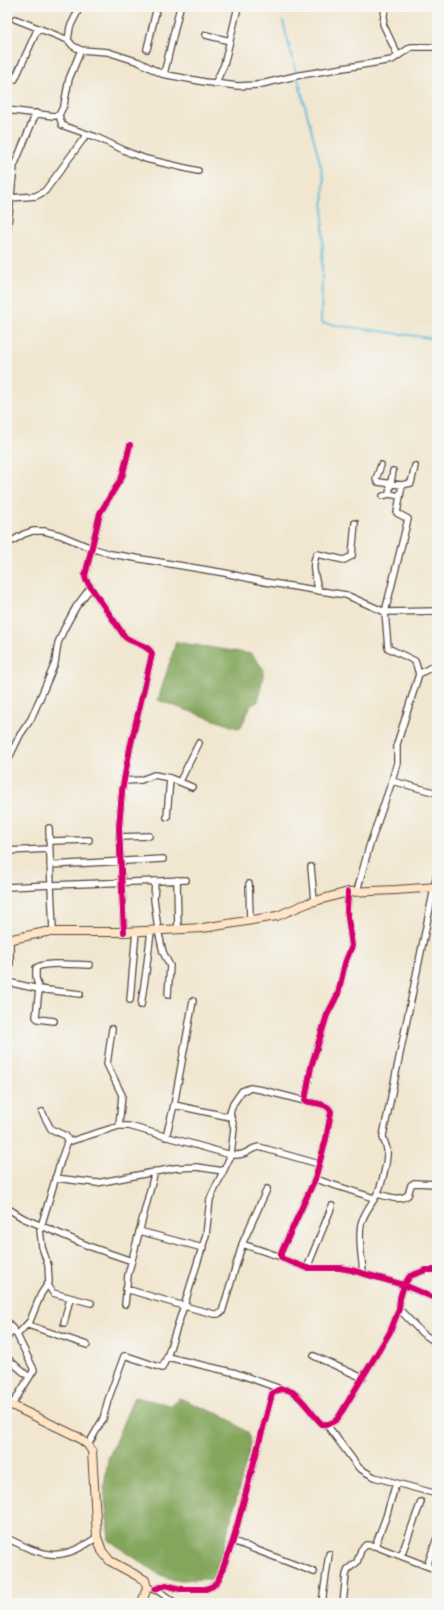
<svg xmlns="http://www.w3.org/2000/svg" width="444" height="1610" viewBox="0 0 444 1610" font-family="Sriracha,sans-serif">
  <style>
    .forest { fill: #83a65b; stroke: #5f683c }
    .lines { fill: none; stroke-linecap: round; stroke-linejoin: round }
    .stream { stroke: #5bbdd9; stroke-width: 2 }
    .street-casing { stroke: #564639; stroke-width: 8 }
    .secondary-casing { stroke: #564639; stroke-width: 10 }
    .street { stroke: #fff; stroke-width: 5.5 }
    .secondary { stroke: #ffe4c6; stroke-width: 8 }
    .cycleway-casing { stroke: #f6f6f2; stroke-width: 8 }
    .cycleway { stroke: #d6006c; stroke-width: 6 }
  </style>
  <rect width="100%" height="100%" fill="#f6f6f2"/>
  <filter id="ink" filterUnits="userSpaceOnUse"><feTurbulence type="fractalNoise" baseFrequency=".025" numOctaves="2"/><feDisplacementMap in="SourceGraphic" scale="8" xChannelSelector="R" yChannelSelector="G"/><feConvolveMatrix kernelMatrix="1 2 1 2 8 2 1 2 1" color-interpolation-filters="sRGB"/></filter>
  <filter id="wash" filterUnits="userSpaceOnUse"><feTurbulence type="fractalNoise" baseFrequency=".012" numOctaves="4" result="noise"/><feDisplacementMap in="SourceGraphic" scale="16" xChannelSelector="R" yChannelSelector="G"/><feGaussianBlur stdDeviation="0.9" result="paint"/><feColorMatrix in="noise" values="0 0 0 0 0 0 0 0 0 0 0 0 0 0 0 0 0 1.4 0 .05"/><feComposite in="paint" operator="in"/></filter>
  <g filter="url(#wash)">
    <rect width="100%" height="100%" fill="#f1e6cf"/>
    <path class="forest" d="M 176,642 L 252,654 L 264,670 L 258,702 L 251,705 L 240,729 L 158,700 Z
      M 134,1397 L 171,1405 L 179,1398 L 226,1417 L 248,1433 L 251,1443 L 221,1557 L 211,1579 L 175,1580 L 158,1574 L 109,1540 L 104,1486 L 108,1459 Z"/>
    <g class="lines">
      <path class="stream" d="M 283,21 L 296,73
        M 298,79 L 324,178 L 321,323 L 437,339"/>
    </g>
  </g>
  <g filter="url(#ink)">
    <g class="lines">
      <defs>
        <path id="street" d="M 80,7 L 70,27 L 68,40 L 73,46 L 81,50 L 108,52 L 139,62 L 162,74 L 205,82 L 238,86 L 257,85 L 300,75 L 392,60 L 411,47 L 437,47
          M 385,7 L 383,24 L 398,56
          M 15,19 L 68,40
          M 206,35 L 230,41
          M 147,49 L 157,7
          M 164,74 L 180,7
          M 15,79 L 38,28
          M 215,84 L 224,65 L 238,7
          M 7,110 L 54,116 L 59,115 L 64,105 L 69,79 L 81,50
          M 59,115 L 62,125 L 67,127 L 96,137 L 130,153 L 146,159 L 198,171
          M 10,198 L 36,196 L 45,191 L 87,134
          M 7,234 L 14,166 L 36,113
          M 381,465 L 376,479 L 378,482 L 402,485
          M 389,494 L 393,471
          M 383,496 L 389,494 L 400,496
          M 7,544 L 24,534 L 33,531 L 44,531 L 60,535 L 91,548 L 111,554 L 225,573 L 265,582 L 346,595 L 385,612 L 437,611
          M 319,591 C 316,580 310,565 317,554 L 344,560 L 352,556 L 355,523
          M 419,674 L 437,664
          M 7,762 L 20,735 L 31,719 L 47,682 L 55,663 L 58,643 L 64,629 L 76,607 L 91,587
          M 124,781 L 141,780 L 154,775 L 170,778 L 192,787
          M 180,781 L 199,743
          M 392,781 L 437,793
          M 167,817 L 170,778
          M 49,828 L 51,885 L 186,880
          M 119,837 L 149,836
          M 49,841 L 89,840
          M 7,851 L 49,849
          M 50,865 L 163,859
          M 311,867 L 314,901
          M 177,880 L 178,929
          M 155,881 L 154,899 L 158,930 L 163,952 L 170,966 L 168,995
          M 249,884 L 250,921
          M 7,887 L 51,885 L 53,931
          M 357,891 L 369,847 L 392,781 L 397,763 L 397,744 L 419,674 L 415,661 L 388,648 L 385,612 L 408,519 L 397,513 L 402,485 L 411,483 L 415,466
          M 348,892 L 347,910 L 352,946 L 345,963 L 338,994 L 327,1015 L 311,1067 L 305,1101 C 313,1103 329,1103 331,1112 L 326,1139 L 315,1179 L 281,1253 L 281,1257 L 283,1259 L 307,1268 L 340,1268 L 351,1270 L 404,1285 L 437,1299
          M 124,932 L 119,828 L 122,791 L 130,748 L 152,654 C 149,645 132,643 125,637 L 86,580 L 85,576 L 100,513 L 122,477 L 130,445
          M 7,982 L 39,989 L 80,994
          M 7,983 L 10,963 L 10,939
          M 130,1000 L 136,931
          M 141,1005 L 146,972 L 151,931
          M 54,1021 L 38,1019 L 36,1017 L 39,989 L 36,978 L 36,968 C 44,961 79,965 90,965
          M 112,1029 L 107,1064 L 122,1095 L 119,1126 L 129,1126 L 231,1155 L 210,1199 L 206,1235 L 184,1306 L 126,1289
          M 305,1101 L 262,1090 L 250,1088 L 242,1091 L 233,1104 L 230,1113 L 234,1128 L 231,1155 C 248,1156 247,1149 259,1147 L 319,1164
          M 174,1105 L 193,1001
          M 166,1137 L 174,1105 L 230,1117
          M 68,1142 L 119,1126
          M 55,1178 L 97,1183 L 175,1168 L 197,1167 L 223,1171
          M 315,1179 L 374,1198
          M 377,1194 C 387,1196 399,1202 408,1195 L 411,1185 L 414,1183 L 437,1184
          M 7,1208 L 23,1218 L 91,1247 L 132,1261
          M 139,1231 L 203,1248
          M 242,1244 L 281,1257
          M 307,1268 L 332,1206
          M 363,1273 C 362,1257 358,1240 361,1224 C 364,1212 373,1203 378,1192 C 382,1184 388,1159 387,1150 C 387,1145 383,1141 383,1136 L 437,874
          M 48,1285 L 53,1293 L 91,1303
          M 125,1304 L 128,1275 L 155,1171
          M 399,1309 L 422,1333 L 437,1343
          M 7,1321 L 17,1335 L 34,1370 L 12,1405
          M 64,1323 L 70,1298
          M 28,1325 L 87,1345
          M 17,1335 L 30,1321 L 41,1294 L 49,1282 L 48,1265 L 42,1247 L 40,1230 L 61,1160 L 68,1140 L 66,1136 L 51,1129 L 42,1112
          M 7,1338 L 13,1329
          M 314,1356 L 363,1378
          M 167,1357 L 184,1306 L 214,1314 L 218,1314 L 222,1312 L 243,1242 L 267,1189
          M 7,1358 L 29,1377
          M 327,1425 L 359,1468 L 374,1477 L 437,1494
          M 88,1445 L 103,1419 L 108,1400 L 124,1356 L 127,1356 L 162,1368 L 167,1357 L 236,1373 L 278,1388
          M 7,1538 C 44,1557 62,1563 97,1537
          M 233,1541 L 314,1572
          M 375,1546 L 386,1517 L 396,1483
          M 401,1556 L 421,1502
          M 427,1566 L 437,1538
          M 147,1587 L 160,1592 L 175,1603
          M 155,1589 L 166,1585 L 180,1589 L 206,1589 L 213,1586 L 218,1581 L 233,1541 L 272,1394 C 292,1376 308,1412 322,1424 C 329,1425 333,1423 338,1418 L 390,1332 L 399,1309 L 400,1298 L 404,1285 L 410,1276 L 426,1270 L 437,1270
          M 322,1603 L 329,1554
          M 343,1603 L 346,1575 L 348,1569 L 357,1562 L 361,1550 L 366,1545 L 375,1546 L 437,1570"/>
        <path id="secondary" d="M 7,940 L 46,932 L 124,932 L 203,928 L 277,916 L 308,903 L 348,892 L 396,890 L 437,887
          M 7,1403 L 78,1437 L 88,1445 L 92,1451 L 97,1537 L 102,1551 L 110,1561 L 145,1580 L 147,1587 L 142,1603"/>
      </defs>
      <use href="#street" class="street-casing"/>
      <use href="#secondary" class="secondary-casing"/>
      <use href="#street" class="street"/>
      <use href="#secondary" class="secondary"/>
      <defs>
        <path id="cycleway" d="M 348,892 L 347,910 L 352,946 L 345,963 L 338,994 L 327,1015 L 311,1067 L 305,1101 C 313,1103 329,1103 331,1112 L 326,1139 L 315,1179 L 281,1253 L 281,1257 L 283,1259 L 307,1268 L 340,1268 L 351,1270 L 404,1285 L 437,1299
          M 124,932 L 119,828 L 122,791 L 130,748 L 152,654 C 149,645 132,643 125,637 L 86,580 L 85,576 L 100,513 L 122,477 L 130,445
          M 155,1589 L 166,1585 L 180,1589 L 206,1589 L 213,1586 L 218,1581 L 233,1541 L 272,1394 C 292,1376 308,1412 322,1424 C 329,1425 333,1423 338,1418 L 390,1332 L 399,1309 L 400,1298 L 404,1285 L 410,1276 L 426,1270 L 437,1270"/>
      </defs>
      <use href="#cycleway" class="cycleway-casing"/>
      <use href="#cycleway" class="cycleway"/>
    </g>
  </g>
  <rect width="444" height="1610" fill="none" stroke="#f6f6f2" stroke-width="24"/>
</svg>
